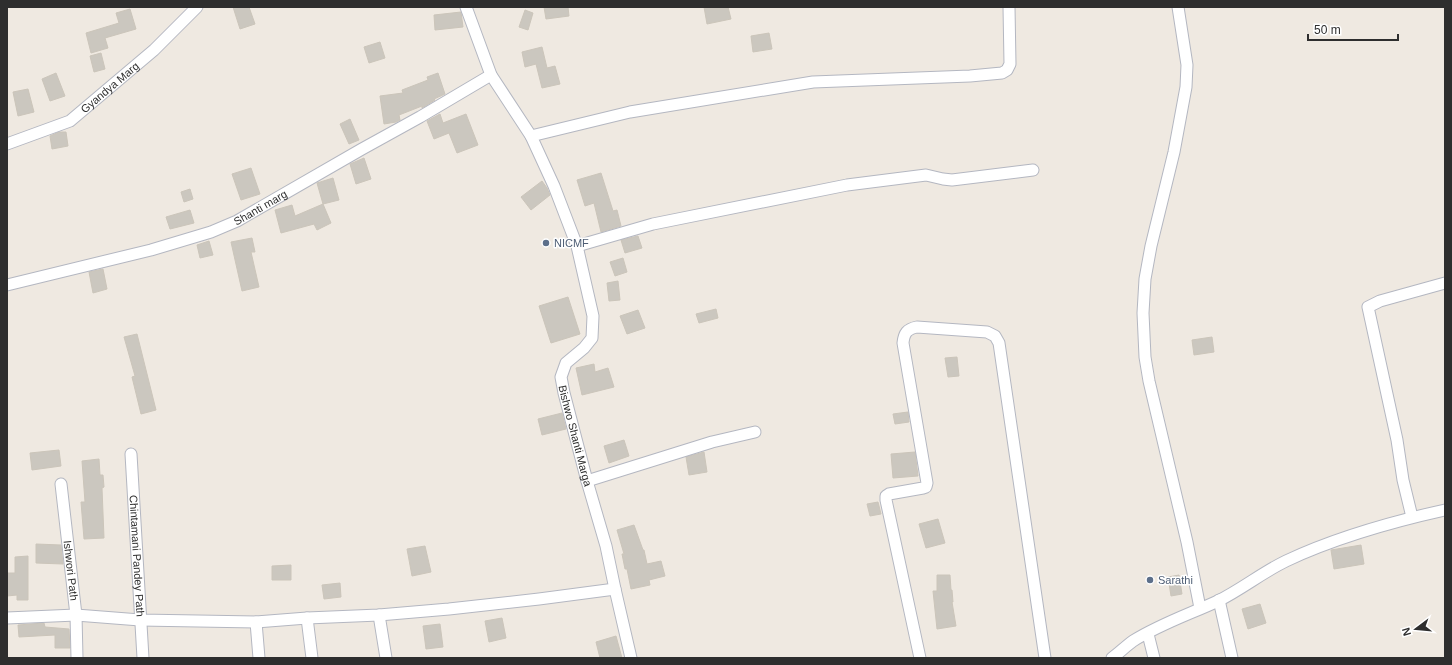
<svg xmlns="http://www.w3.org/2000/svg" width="1452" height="665" viewBox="0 0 1452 665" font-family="Arial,sans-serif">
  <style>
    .building { fill: #cbc7bf; stroke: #cbc5ba }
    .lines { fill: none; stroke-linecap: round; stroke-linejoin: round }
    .minor-casing { stroke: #b4b7c1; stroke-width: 13 }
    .minor { stroke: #fff; stroke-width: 11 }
    .service-dot { fill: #5c6f8a; stroke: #fff; stroke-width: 1.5 }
    .labels { text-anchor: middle; stroke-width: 3; stroke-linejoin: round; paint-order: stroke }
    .street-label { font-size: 11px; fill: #2e2e2e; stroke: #fff }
    .service-label { font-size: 11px; fill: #4e5e75; stroke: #fff; text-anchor: start }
  </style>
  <rect width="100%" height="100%" fill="#efe9e1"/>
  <path class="building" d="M 233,7 L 249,7 L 255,24 L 240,29 Z
    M 544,7 L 568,7 L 569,16 L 546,19 Z
    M 704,7 L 728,7 L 731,19 L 707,24 Z
    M 130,9 L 136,29 L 105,38 L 108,48 L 91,53 L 86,33 L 119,23 L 116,13 Z
    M 525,10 L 533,13 L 528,30 L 519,27 Z
    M 461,12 L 463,27 L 435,30 L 434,15 Z
    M 769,33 L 772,49 L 753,52 L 751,36 Z
    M 380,42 L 385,58 L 369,63 L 364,47 Z
    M 542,47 L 547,68 L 555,66 L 560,84 L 542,88 L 536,64 L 525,67 L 522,52 Z
    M 101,53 L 105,69 L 94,72 L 90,56 Z
    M 56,73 L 65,96 L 50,101 L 42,79 Z
    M 438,73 L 445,94 L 434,99 L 435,100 L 422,108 L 422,106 L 399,115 L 400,120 L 396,122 L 384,124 L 380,96 L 403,93 L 402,90 L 428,80 L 427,77 Z
    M 28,89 L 34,112 L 18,116 L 13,92 Z
    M 440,114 L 443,123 L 466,114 L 478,145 L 457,153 L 449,133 L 434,139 L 427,121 Z
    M 350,119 L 359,140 L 349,144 L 340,124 Z
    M 59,132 L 66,132 L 68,146 L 52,149 L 50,136 Z
    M 364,158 L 371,179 L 356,184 L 350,164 Z
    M 251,168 L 260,194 L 241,200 L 232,174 Z
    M 601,173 L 613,211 L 617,210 L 621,226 L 601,232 L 594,203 L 585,206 L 577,180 Z
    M 333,178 L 339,200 L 323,204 L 317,183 Z
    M 542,181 L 547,188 L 550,195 L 531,210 L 521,197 Z
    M 190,189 L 193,199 L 184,202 L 181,192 Z
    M 323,204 L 331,223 L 317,230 L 314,224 L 281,233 L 275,210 L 292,205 L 295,216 Z
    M 190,210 L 194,223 L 170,229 L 166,217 Z
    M 638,236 L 642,248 L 625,253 L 621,240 Z
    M 252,238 L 255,252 L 251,252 L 259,287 L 242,291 L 231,242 Z
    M 209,241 L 213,255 L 200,258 L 197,245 Z
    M 623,258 L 627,272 L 615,276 L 610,262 Z
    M 103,269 L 107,289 L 93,293 L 89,272 Z
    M 618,281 L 620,300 L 609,301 L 607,283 Z
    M 568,297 L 580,334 L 551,343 L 539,306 Z
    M 716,309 L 718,318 L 699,323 L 696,314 Z
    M 638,310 L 645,328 L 627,334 L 620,316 Z
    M 137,334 L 156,410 L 141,414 L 132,377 L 135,376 L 124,337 Z
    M 1212,337 L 1214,352 L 1194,355 L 1192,340 Z
    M 957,357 L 959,376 L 948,377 L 945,358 Z
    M 594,364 L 595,372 L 608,368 L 614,387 L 582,395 L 576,368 Z
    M 908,412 L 909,422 L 895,424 L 893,414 Z
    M 562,413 L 566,429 L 542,435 L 538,419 Z
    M 624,440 L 629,456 L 609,463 L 604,446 Z
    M 59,450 L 61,466 L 32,470 L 30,453 Z
    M 704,452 L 707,472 L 689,475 L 686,457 Z
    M 915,452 L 918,476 L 893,478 L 891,454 Z
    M 99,459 L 100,475 L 103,475 L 104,487 L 102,488 L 104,538 L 84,539 L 81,502 L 85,502 L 82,461 Z
    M 878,502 L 881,514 L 870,516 L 867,504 Z
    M 938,519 L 945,543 L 926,548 L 919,524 Z
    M 634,525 L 643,550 L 644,550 L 647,564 L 661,561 L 665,576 L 649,580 L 650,585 L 631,589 L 627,569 L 625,569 L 622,554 L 624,554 L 617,530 Z
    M 36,544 L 61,545 L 63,564 L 36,563 Z
    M 1361,545 L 1364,564 L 1334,569 L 1331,550 Z
    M 425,546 L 431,572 L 412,576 L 407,549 Z
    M 28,556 L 28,600 L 17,600 L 17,595 L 7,596 L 7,573 L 15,573 L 15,557 Z
    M 291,565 L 291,580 L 272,580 L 272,566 Z
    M 937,575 L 950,575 L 951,590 L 952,590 L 953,602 L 952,602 L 956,626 L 937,629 L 933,591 L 937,591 Z
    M 1179,575 L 1182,594 L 1171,596 L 1168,577 Z
    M 340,583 L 341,597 L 324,599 L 322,585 Z
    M 1260,604 L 1266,623 L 1248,629 L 1242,609 Z
    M 502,618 L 506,638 L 489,642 L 485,621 Z
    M 44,623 L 45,627 L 69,629 L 70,648 L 55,648 L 55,635 L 19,637 L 18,625 Z
    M 440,624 L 443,647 L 426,649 L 423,626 Z
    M 616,636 L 622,658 L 600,658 L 596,642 Z"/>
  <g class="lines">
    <defs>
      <g id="minor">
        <path id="s1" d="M 466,7 L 491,75 L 531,136 L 554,186 L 577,246 L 593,316 L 592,338 L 584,348 L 566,363 L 561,377 L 564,393 L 587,481 L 606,546 L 615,589 L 631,658"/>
        <path d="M 1178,7 L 1187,65 L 1186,87 L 1174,152 L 1151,246 L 1145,279 L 1143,313 L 1145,357 L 1149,381 L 1187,542 L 1200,608"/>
        <path d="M 531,136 L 630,112 L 813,82 L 970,76 L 1002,73 L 1007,70 L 1010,64 L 1009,7"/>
        <path id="s2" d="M 7,144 L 70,121 L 154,50 L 197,7"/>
        <path d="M 577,246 L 653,224 L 847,185 L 926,175 L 943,179 L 952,180 L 1033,170"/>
        <path id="s3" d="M 7,285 L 151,250 L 211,232 L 237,221 L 362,149 L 420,117 L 491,75"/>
        <path id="s4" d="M 131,454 L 143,658"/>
        <path d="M 587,481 L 712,442 L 755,432"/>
        <path id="s5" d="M 61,484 L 76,615 L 77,658"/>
        <path d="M 1412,517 L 1403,480 L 1397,440 L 1368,307 L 1380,301 L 1445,283"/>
        <path d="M 1219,600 L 1232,658"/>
        <path d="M 379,615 L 386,658"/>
        <path d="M 7,618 L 76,615 L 140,620 L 256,622 L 307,618 L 379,615 L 449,609 L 539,599 L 615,589"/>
        <path d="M 307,618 L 312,658"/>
        <path d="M 256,622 L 259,658"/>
        <path d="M 1148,634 L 1154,658"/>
        <path d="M 920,658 L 886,500 L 886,496 L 889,494 L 923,488 L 926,487 L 927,483 L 903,343 C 904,333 907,329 917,327 L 987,332 L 995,336 L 999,343 L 1045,658"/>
        <path d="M 1112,658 C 1119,653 1126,646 1133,641 C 1160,624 1190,614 1218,601 C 1242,589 1263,572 1286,561 C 1337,537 1391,522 1445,510"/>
      </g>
    </defs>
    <use href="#minor" class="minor-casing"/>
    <use href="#minor" class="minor"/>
  </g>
  <g class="service-dot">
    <circle cx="546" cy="243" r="4"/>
    <circle cx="1150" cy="580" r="4"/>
  </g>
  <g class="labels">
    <g class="street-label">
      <text dy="4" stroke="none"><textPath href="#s2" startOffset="119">Gyandya Marg</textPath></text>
      <text dy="4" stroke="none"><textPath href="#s3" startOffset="266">Shanti marg</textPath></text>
      <text dy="4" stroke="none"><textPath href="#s1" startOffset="470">Bishwo Shanti Marga</textPath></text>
      <text dy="4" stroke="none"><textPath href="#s4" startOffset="102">Chintamani Pandey Path</textPath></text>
      <text dy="4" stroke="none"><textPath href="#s5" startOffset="87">Ishwori Path</textPath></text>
    </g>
    <g class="service-label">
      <text x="554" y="247">NICMF</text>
      <text x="1158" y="584">Sarathi</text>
    </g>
  </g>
  <rect width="1452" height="665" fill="none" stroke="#2e2e2e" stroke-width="16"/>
  <g transform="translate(1416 629) rotate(254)" stroke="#ffffff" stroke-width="3" paint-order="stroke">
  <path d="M0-3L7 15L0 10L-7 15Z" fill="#2e2e2e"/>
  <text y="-6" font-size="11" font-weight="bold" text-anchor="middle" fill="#2e2e2e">N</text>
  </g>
  <path d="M1308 34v6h90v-6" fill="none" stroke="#2e2e2e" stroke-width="2"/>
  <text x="1314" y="34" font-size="12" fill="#2e2e2e" stroke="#ffffff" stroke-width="3" paint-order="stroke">50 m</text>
</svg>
